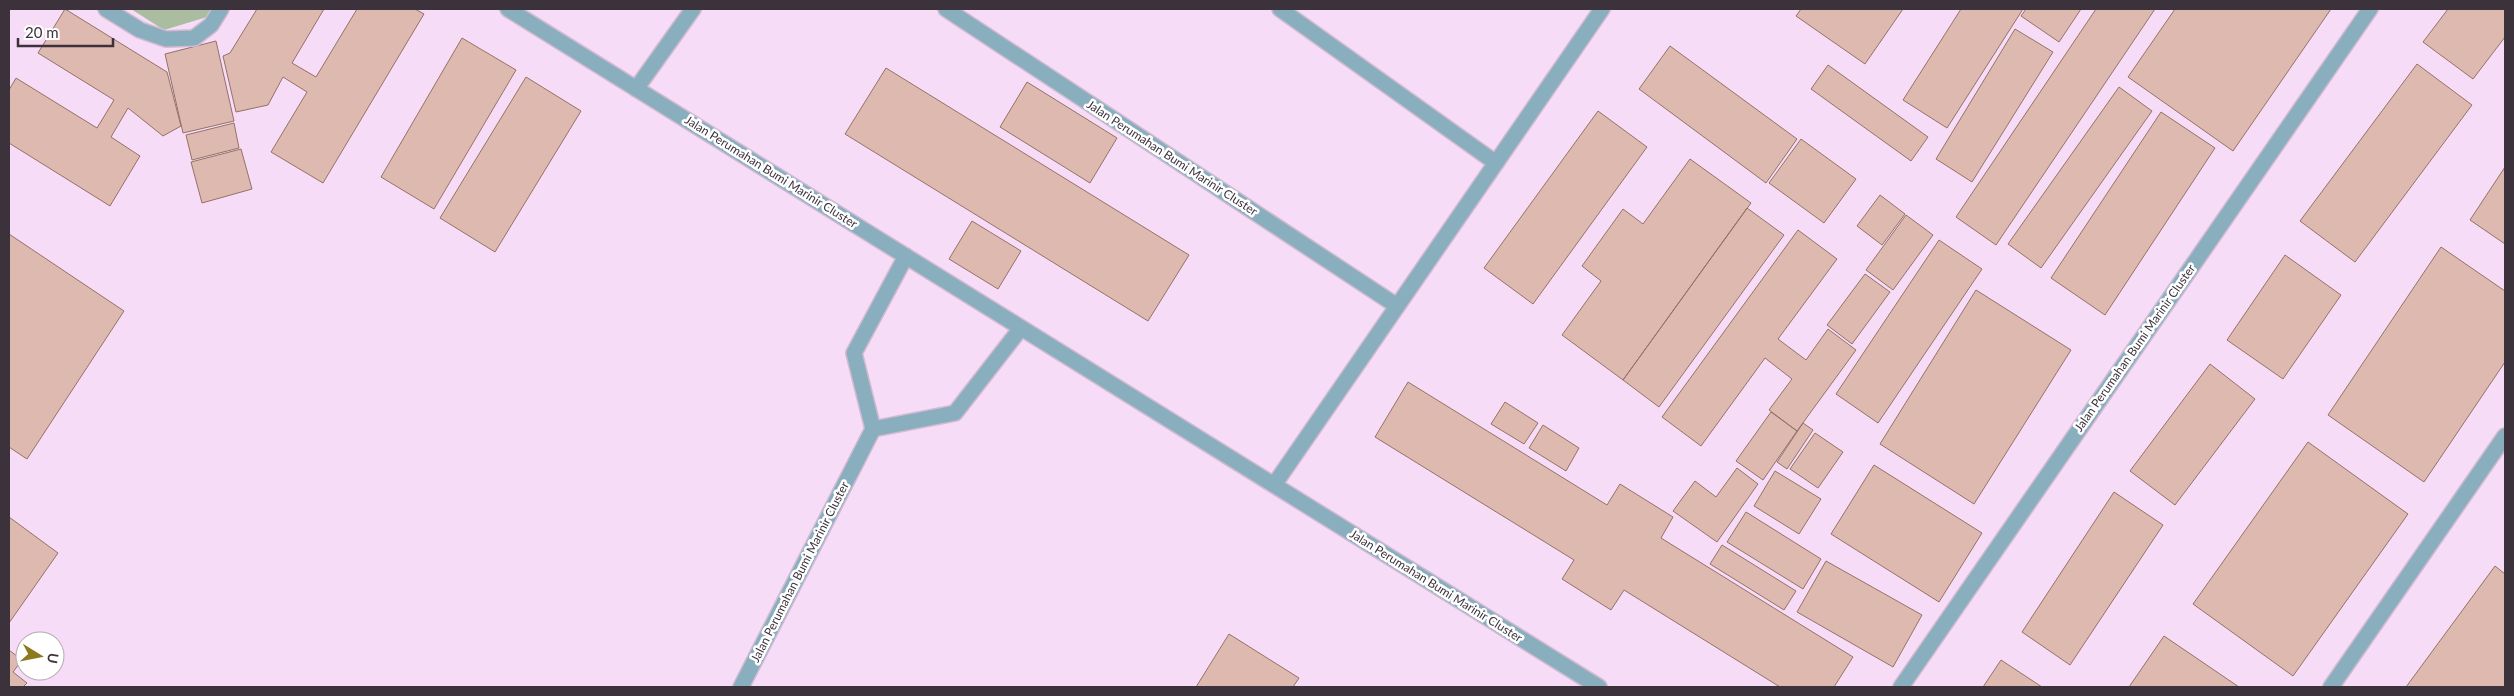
<svg xmlns="http://www.w3.org/2000/svg" width="2514" height="696" viewBox="0 0 2514 696" font-family="Lato,sans-serif">
  <style>
    .green { fill: #aabda1 }
    .building { fill: #deb9af; stroke: #947268 }
    .lines { fill: none; stroke-linecap: round; stroke-linejoin: round }
    .lane-casing { stroke: #d2bad2; stroke-width: 18 }
    .street-casing { stroke: #d2bad2; stroke-width: 18 }
    .lane { stroke: #89afbf; stroke-width: 15 }
    .street { stroke: #89afbf; stroke-width: 15 }
    .labels { text-anchor: middle; stroke-width: 5; stroke-linejoin: round; paint-order: stroke }
    .street-label { font-size: 12px; fill: #3c323c; stroke: #fff }
  </style>
  <rect width="100%" height="100%" fill="#f7dcf7"/>
  <path class="green" d="M 131,9 L 212,9 L 207,17 L 164,30 Z"/>
  <path class="building" d="M 65,9 L 167,72 L 181,126 L 163,136 L 128,108 L 111,137 L 140,156 L 110,206 L 9,143 L 9,90 L 16,78 L 97,128 L 114,100 L 38,53 Z
    M 257,9 L 324,9 L 292,63 L 316,77 L 357,9 L 415,9 L 424,14 L 323,183 L 271,152 L 307,92 L 283,77 L 268,105 L 236,112 L 223,56 L 230,53 Z
    M 1801,9 L 1903,9 L 1865,64 L 1796,16 Z
    M 1961,9 L 2023,9 L 1947,128 L 1903,100 Z
    M 2026,9 L 2081,9 L 2059,42 L 2021,16 Z
    M 2096,9 L 2155,9 L 1996,245 L 1956,217 Z
    M 2175,9 L 2331,9 L 2233,151 L 2128,77 Z
    M 2448,9 L 2505,9 L 2505,37 L 2473,79 L 2423,42 Z
    M 2015,29 L 2053,52 L 1972,182 L 1936,159 Z
    M 462,38 L 516,70 L 434,209 L 381,177 Z
    M 216,41 L 234,121 L 183,133 L 165,54 Z
    M 1670,46 L 1797,139 L 1766,183 L 1639,89 Z
    M 2417,64 L 2472,105 L 2355,262 L 2300,221 Z
    M 1828,65 L 1928,137 L 1911,161 L 1811,89 Z
    M 886,68 L 1189,255 L 1148,321 L 845,134 Z
    M 526,77 L 581,111 L 495,252 L 440,218 Z
    M 1027,82 L 1117,138 L 1090,183 L 1000,127 Z
    M 2119,87 L 2152,111 L 2041,268 L 2008,244 Z
    M 1598,111 L 1647,147 L 1533,304 L 1484,268 Z
    M 2161,112 L 2215,148 L 2105,315 L 2051,278 Z
    M 234,123 L 239,148 L 192,160 L 186,135 Z
    M 1801,139 L 1856,179 L 1824,223 L 1769,183 Z
    M 241,149 L 252,189 L 202,203 L 191,162 Z
    M 1690,159 L 1751,203 L 1623,380 L 1562,335 L 1601,281 L 1582,266 L 1623,209 L 1643,224 Z
    M 2505,167 L 2505,244 L 2470,220 Z
    M 1880,195 L 1905,214 L 1882,245 L 1857,226 Z
    M 1747,208 L 1784,235 L 1659,407 L 1623,380 Z
    M 1906,215 L 1933,235 L 1893,290 L 1866,270 Z
    M 972,221 L 1021,251 L 998,289 L 949,259 Z
    M 1798,230 L 1837,259 L 1778,339 L 1806,360 L 1828,329 L 1856,350 L 1797,431 L 1769,410 L 1792,379 L 1765,358 L 1701,446 L 1662,417 Z
    M 9,234 L 124,311 L 27,459 L 9,447 Z
    M 1939,240 L 1982,269 L 1878,423 L 1836,394 Z
    M 2441,247 L 2505,291 L 2505,362 L 2424,482 L 2328,415 Z
    M 2285,255 L 2341,295 L 2283,379 L 2227,340 Z
    M 1865,274 L 1890,292 L 1852,344 L 1827,325 Z
    M 1976,290 L 2071,350 L 1974,504 L 1880,444 Z
    M 2210,364 L 2255,399 L 2175,505 L 2130,471 Z
    M 1408,382 L 1607,505 L 1620,484 L 1673,517 L 1661,538 L 1853,657 L 1834,687 L 1780,687 L 1624,590 L 1611,610 L 1562,579 L 1574,560 L 1375,437 Z
    M 1505,402 L 1538,423 L 1524,444 L 1491,424 Z
    M 1771,412 L 1797,431 L 1763,480 L 1736,461 Z
    M 1803,423 L 1813,430 L 1787,469 L 1777,462 Z
    M 1543,425 L 1579,448 L 1566,471 L 1529,448 Z
    M 1815,433 L 1843,452 L 1818,488 L 1790,469 Z
    M 2308,442 L 2408,514 L 2293,676 L 2193,604 Z
    M 1874,465 L 1982,533 L 1939,602 L 1831,534 Z
    M 1737,468 L 1758,484 L 1717,542 L 1673,511 L 1695,481 L 1716,497 Z
    M 1775,471 L 1821,499 L 1799,534 L 1754,506 Z
    M 2114,492 L 2163,525 L 2070,665 L 2022,632 Z
    M 1746,512 L 1821,559 L 1803,589 L 1727,542 Z
    M 9,517 L 58,553 L 9,623 Z
    M 1722,545 L 1796,591 L 1784,610 L 1710,564 Z
    M 1826,561 L 1922,615 L 1893,667 L 1797,612 Z
    M 2495,566 L 2505,574 L 2505,687 L 2406,687 Z
    M 1229,634 L 1299,678 L 1293,687 L 1196,687 Z
    M 2164,636 L 2239,687 L 2129,687 Z
    M 9,650 L 22,660 L 13,672 L 27,683 L 23,687 L 9,687 Z
    M 2001,660 L 2042,687 L 1983,687 Z"/>
  <g class="lines">
    <defs>
      <path id="lane" d="M 106,9 L 140,30 L 166,39 L 194,38 L 211,25 L 221,9
        M 1280,9 L 1496,163"/>
      <path id="street" d="M 508,9 L 1599,687
        M 946,9 L 1397,306
        M 636,89 L 693,9
        M 873,429 L 955,413 L 1021,328
        M 1274,485 L 1602,9
        M 741,687 L 873,429 L 854,353 L 906,256
        M 1901,687 L 2370,9
        M 2331,687 L 2505,436"/>
    </defs>
    <use href="#lane" class="lane-casing"/>
    <use href="#street" class="street-casing"/>
    <use href="#lane" class="lane"/>
    <use href="#street" class="street"/>
  </g>
  <g class="labels">
    <g class="street-label">
      <text transform="translate(1172 158) rotate(33)" y="4">Jalan Perumahan Bumi Marinir Cluster</text>
      <text transform="translate(771 172) rotate(32)" y="4">Jalan Perumahan Bumi Marinir Cluster</text>
      <text transform="translate(2135 348) rotate(-55)" y="4">Jalan Perumahan Bumi Marinir Cluster</text>
      <text transform="translate(800 572) rotate(-63)" y="4">Jalan Perumahan Bumi Marinir Cluster</text>
      <text transform="translate(1436 586) rotate(32)" y="4">Jalan Perumahan Bumi Marinir Cluster</text>
    </g>
  </g>
  <rect width="2514" height="696" fill="none" stroke="#3c323c" stroke-width="20"/>
  <g transform="translate(40 656) rotate(100)"><circle r="24" fill="#ffffff" stroke="#b1adb1"/>
  <path d="M0-4L9 19L0 12L-9 19Z" fill="#8d791e"/>
  <text y="-8" font-size="14" font-weight="bold" text-anchor="middle" fill="#3c323c">U</text>
  </g>
  <path d="M18 38v8h95v-8" fill="none" stroke="#3c323c" stroke-width="2.5"/>
  <text x="25" y="38" font-size="15" fill="#3c323c" stroke="#ffffff" stroke-width="4" paint-order="stroke">20 m</text>
</svg>
